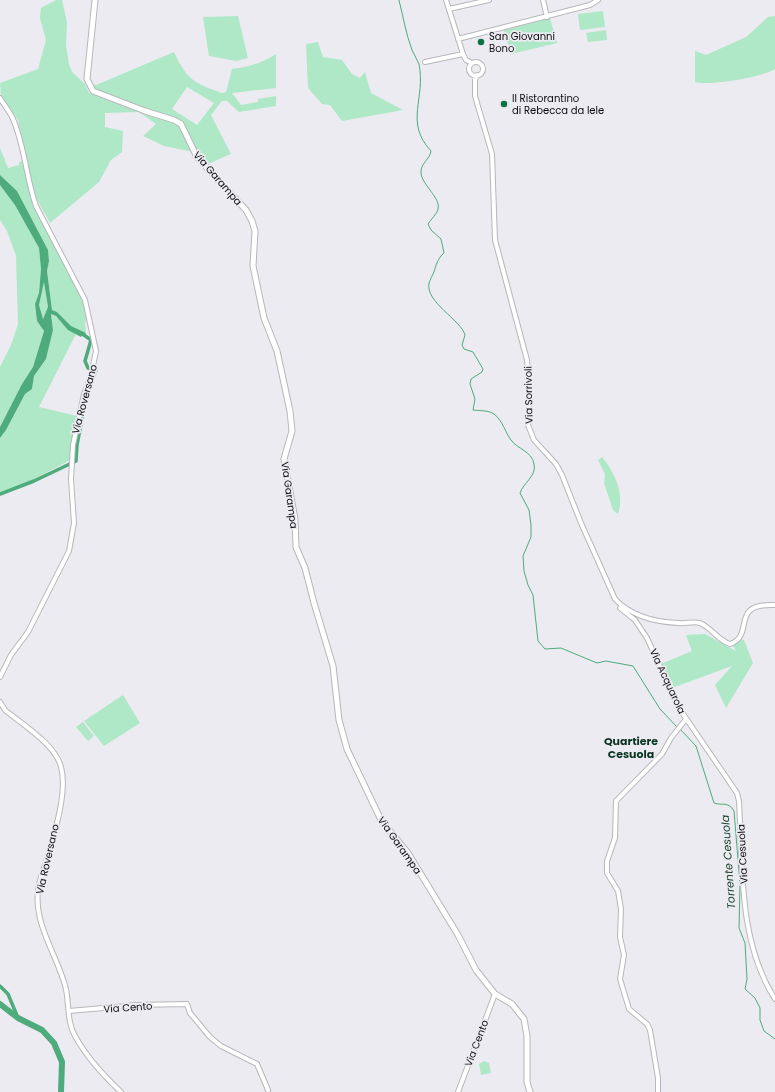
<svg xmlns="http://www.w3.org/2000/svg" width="775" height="1092" viewBox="0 0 775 1092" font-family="Poppins,sans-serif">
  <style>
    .green { fill: #aee8c6; fill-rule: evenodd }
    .water { fill: #4eab7b; fill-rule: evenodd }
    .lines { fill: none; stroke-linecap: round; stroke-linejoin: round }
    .stream { stroke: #4eab7b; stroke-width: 1 }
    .canal { stroke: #4eab7b; stroke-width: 3.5 }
    .river { stroke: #4eab7b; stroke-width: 6 }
    .minor-casing { stroke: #b7b6bb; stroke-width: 6 }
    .tertiary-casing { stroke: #b7b6bb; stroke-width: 7 }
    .minor { stroke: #fff; stroke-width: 4 }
    .tertiary { stroke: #fff; stroke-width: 5 }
    .poi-dot { fill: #0d7148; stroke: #ecebf1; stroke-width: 1.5 }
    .labels { text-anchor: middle; stroke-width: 3.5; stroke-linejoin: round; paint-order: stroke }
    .poi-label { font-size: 10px; fill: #0c0b0d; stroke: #ecebf1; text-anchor: start }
    .street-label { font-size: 10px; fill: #0c0b0d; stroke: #ecebf1 }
    .neighbourhood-label { font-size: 11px; font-weight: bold; fill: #093521; stroke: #ecebf1 }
    .water-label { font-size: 11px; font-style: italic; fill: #1a422e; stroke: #ecebf1 }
  </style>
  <rect width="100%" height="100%" fill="#ecebf1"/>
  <path class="green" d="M 56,0 L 62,0 L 67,22 L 66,45 L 69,64 L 72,72 L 85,84 L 89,93 L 139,112 L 167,119 L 178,124 L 193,152 L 164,146 L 143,136 L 156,124 L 139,112 L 105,113 L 105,127 L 123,131 L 122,152 L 111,160 L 99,182 L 50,223 L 33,192 L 18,120 L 1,95 L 0,83 L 38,69 L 46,40 L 40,18 L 41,8 Z
    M 603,11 L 605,27 L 580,30 L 578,14 Z
    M 238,16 L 248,58 L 236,61 L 209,56 L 203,17 Z
    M 775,16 L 775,69 C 763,77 709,86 695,82 L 695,51 L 706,55 L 746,37 L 768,17 Z
    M 550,18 L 557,43 L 511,54 L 504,30 Z
    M 606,30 L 607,40 L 588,42 L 586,33 Z
    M 318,42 L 323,57 L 342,60 L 352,74 L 360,78 L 365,72 L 371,93 L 403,110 L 342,121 L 330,105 L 322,104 L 308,88 L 306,44 Z
    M 174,52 C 187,80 194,83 222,93 L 226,92 L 232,69 C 248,67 263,63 276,54 L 276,88 L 232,93 L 241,105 L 258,102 L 258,99 L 276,96 L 276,106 L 239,112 L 227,101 L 222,101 L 211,115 L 231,154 L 208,164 L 196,151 L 193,141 L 182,122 L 145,110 L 94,88 L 91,84 L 96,85 ZM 187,87 L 214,103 L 197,125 L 172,109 Z
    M 0,148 L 8,168 L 19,165 L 19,162 L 23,161 L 30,192 L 84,300 L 87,318 L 85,323 L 86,333 L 71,326 L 57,312 L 52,310 L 47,271 L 49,261 L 48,250 L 17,191 L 0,175 Z
    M 0,185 L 15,204 L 39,248 L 41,269 L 39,293 L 35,304 L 37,321 L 44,331 L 33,367 L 22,384 L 0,427 L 0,367 L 11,345 L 18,324 L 16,256 L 7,231 L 0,220 Z
    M 44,281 L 48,307 L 43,319 L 39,305 Z
    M 51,314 C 61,318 66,329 76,334 L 39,407 L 77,416 L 70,460 L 33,480 L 0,494 L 0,438 L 6,430 L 25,394 L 32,389 L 34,376 L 46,359 L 53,330 Z
    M 602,457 C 615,473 625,494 618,514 L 613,510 L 604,483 L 605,474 L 598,460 Z
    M 705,634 L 736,651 L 733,645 L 741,639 L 744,640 L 753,663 L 726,708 L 715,685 L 732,666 L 672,688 L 661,664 L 692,651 L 686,635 Z
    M 123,695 L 140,723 L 104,746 L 84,721 Z
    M 83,722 L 94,736 L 88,741 L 76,727 Z
    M 484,1061 L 489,1063 L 491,1073 L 481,1075 L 479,1064 Z"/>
  <path class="water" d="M 0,175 L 17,191 L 48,250 L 49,261 L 47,271 L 52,310 L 57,312 L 71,326 L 86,333 L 84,336 L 82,335 L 81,337 L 68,330 L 56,316 L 51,314 L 53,330 L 46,359 L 34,376 L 32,389 L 25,394 L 6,430 L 0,438 L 0,427 L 22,384 L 33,367 L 44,331 L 37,321 L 35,304 L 39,293 L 41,269 L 39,248 L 15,205 L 0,185 ZM 44,282 L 48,307 L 43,319 L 39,305 Z"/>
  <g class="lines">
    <path class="stream" d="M 399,0 C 403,16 406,34 412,50 C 414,55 417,59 419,64 C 426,99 404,122 431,151 C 430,159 420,164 421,173 C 422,185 441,198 438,209 C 437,214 431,219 428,224 L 431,230 L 441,239 L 444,253 C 438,258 436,265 434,272 C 432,276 430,280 429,283 C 425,302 461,320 465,335 L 462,345 L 464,349 L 473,352 L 483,369 L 482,372 L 471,379 L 470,384 L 475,399 L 473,410 C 480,411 488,410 494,414 C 503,421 505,432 511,440 C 517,449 532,451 534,464 C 537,476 523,483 520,493 L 529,510 L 531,525 L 531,537 L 523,556 L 524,571 L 528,585 L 533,595 L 538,641 L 545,649 L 561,648 L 597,663 L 606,661 L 633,666 L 660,709 L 677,727
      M 680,729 L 696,746 L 714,803 C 723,806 728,801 734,811 L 740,884 L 739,928 L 745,943 L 747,979 L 745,989 L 755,998 L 760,1008 L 760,1020 L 764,1031 L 775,1039"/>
    <path class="canal" d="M 0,494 L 34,481 L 76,461 L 77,445 L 86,398 L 96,370 L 88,368 L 85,361 L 91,340 L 81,333
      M 0,986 L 8,994 L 18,1018"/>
    <path class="river" d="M 0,1004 L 18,1018 L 42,1030 L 54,1043 L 62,1062 L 61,1092"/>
    <defs>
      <path id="minor" d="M 446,0 L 463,54 L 466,60 L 472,63
        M 543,0 L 547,17
        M 449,9 L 489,0
        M 458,39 L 590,5 L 598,0
        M 425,62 L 463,54
        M469 69a7 7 0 1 1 14 0a7 7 0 1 1-14 0Z
        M 477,75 L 475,80 L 475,96 L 492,154 L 495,240 L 527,360 L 530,394 L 528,425 L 534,440 L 556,464 L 562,475 L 581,523 L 615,599 C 631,616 655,622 678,623 C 685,624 693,621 700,623 C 712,628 717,640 730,644 C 756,635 728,603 775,605
        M 0,98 C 4,105 10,112 13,119 C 25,147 26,178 36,206 L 85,300 L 96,351 L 91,376 L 84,394 L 73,445 L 71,479 L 74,523 L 69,551 L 28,632 L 11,655 L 0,677
        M 620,608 L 635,620 L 647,638 L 679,708 L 737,793 L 739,801 C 743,868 738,941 775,999
        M 0,702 L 5,710 C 22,724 56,745 61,767 C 68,791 54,835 47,859 C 44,869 39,880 38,891 C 34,926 58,956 66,989 C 69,1004 67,1022 75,1036 C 86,1056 104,1076 121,1092
        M 69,1011 L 137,1005 L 187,1004 L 190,1013 L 210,1037 L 221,1046 L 257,1064 L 268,1090
        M 458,1092 L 495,994
        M 658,1092 L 658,1078 L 650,1030 L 647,1024 L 629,1009 L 620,979 L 624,955 L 620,937 L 621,909 L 618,891 L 607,873 L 607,861 L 615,838 L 616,801 L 662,754 L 671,738 L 686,719"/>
      <path id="tertiary" d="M 95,0 L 87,79 L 93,91 L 145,111 L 174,120 L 181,124 L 197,157 L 246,210 L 252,221 L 255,231 L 253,266 L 264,318 L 277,351 L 290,411 L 292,431 L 284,459 L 295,519 L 296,547 L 305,568 L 314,603 L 333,666 L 339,720 L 347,749 L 381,820 L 408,853 L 458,935 L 476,970 L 495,994 L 512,1004 L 524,1019 L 527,1036 L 527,1082 L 530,1092"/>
    </defs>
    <use href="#minor" class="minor-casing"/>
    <use href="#tertiary" class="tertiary-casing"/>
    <use href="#minor" class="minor"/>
    <use href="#tertiary" class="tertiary"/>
  </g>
  <g class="poi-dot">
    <circle cx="481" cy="42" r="4"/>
    <circle cx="504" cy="104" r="4"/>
  </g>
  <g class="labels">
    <g class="poi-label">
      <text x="489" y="40">San Giovanni<tspan x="489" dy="12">Bono</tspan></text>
      <text x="512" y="102">Il Ristorantino<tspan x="512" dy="12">di Rebecca da lele</tspan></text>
    </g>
    <g class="street-label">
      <text transform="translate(218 178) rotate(49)" y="4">Via Garampa</text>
      <text transform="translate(528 395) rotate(-91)" y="4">Via Sorrivoli</text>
      <text transform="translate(84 399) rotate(-75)" y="4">Via Roversano</text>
      <text transform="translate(290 495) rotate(82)" y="4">Via Garampa</text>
      <text transform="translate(668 681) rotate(65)" y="4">Via Acquarola</text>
      <text transform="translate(400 845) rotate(55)" y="4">Via Garampa</text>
      <text transform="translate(742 854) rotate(-93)" y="4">Via Cesuola</text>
      <text transform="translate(47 859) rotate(-77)" y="4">Via Roversano</text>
      <text transform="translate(128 1007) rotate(-4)" y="4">Via Cento</text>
      <text transform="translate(476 1043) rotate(-69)" y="4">Via Cento</text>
    </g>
    <g class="neighbourhood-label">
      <text x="631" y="745">Quartiere<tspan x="631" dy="13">Cesuola</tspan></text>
    </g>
    <g class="water-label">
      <text transform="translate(728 862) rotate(-94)" y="4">Torrente Cesuola</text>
    </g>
  </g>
</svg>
